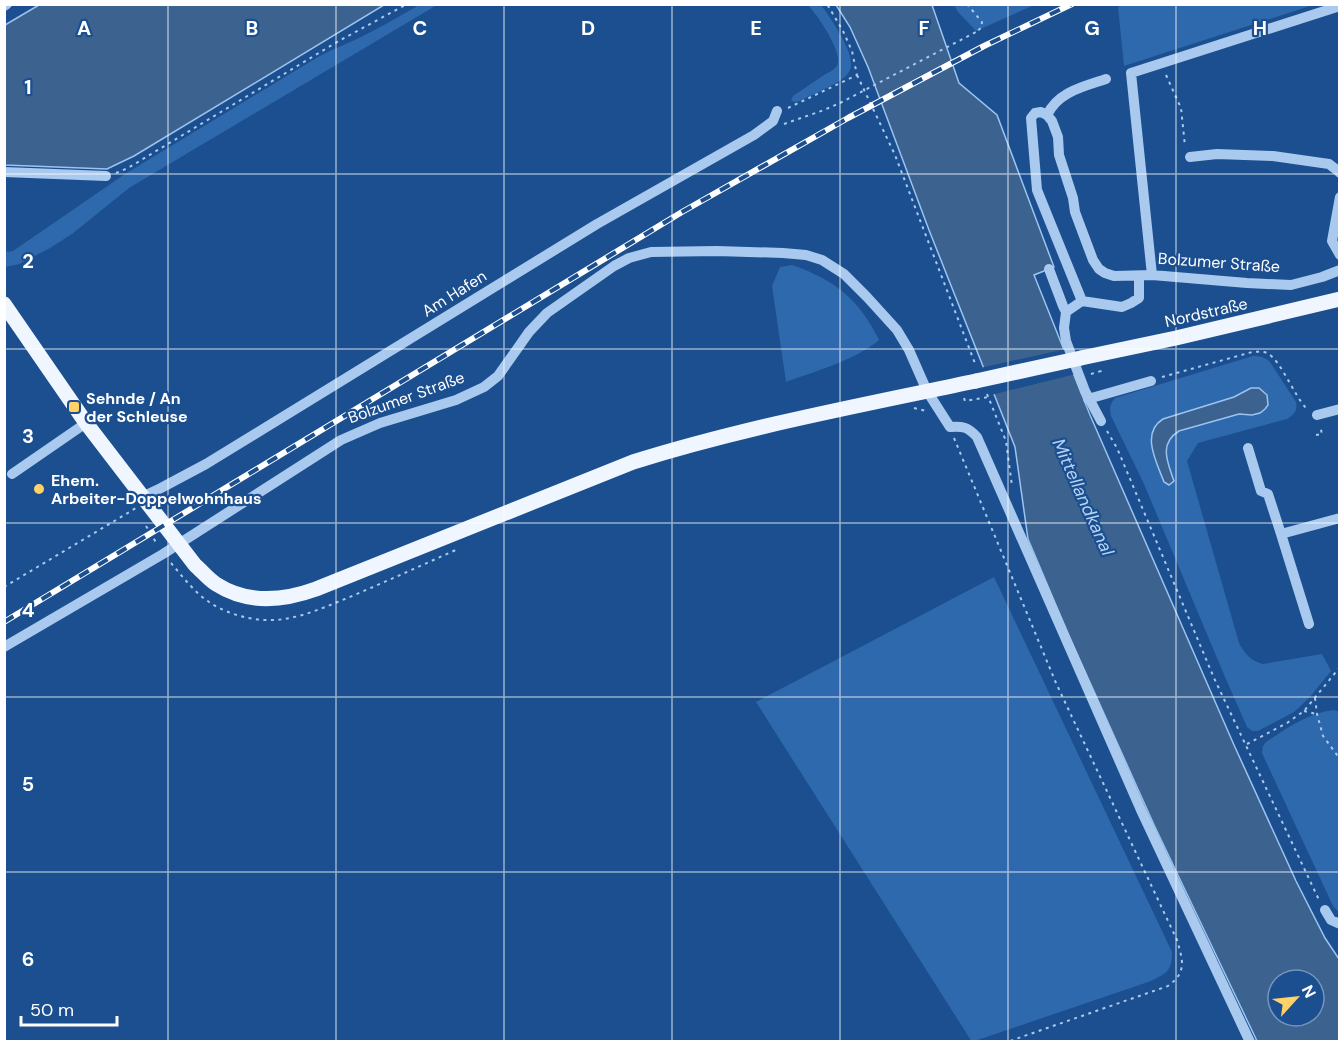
<svg xmlns="http://www.w3.org/2000/svg" width="1344" height="1046" viewBox="0 0 1344 1046" font-family="'DM Sans',sans-serif">
  <style>
    .green { fill: #2e69ad; fill-rule: evenodd }
    .water { fill: #3c6290; stroke: #9cc4f0; stroke-width: 1.5; fill-rule: evenodd }
    .pier { fill: #1b4f8f }
    .lines { fill: none; stroke-linecap: round; stroke-linejoin: round }
    .path { stroke: #a9c9ee; stroke-width: 2; stroke-dasharray: 3 4.5; stroke-linecap: butt }
    .minor { stroke: #a9c9ee; stroke-width: 10 }
    .major { stroke: #f0f6ff; stroke-width: 15 }
    .rail-casing { stroke: #fff; stroke-width: 6 }
    .rail { stroke: #1b4f8f; stroke-width: 4; stroke-dasharray: 11; stroke-linecap: butt }
    .path-bridge { stroke: #a9c9ee; stroke-width: 2; stroke-dasharray: 3 4.5; stroke-linecap: butt }
    .major-bridge { stroke: #f0f6ff; stroke-width: 15 }
    .grid { fill: none; stroke: #fff; stroke-width: 1.5; stroke-opacity: 0.55 }
    .poi-dot { fill: #ffd166; stroke: #1b4f8f; stroke-width: 2 }
    .labels { text-anchor: middle; stroke-width: 4.5; stroke-linejoin: round; paint-order: stroke }
    .street-label { font-size: 16px; fill: #fff; stroke: #1b4f8f }
    .poi-label { font-size: 16px; font-weight: bold; fill: #fff; stroke: #1b4f8f; text-anchor: start }
    .water-label { font-size: 18px; font-style: italic; fill: #b5d3f5; stroke: #1b4f8f }
    .grid-label { font-size: 20px; text-anchor: middle; font-weight: bold; fill: #fff; stroke: #1b4f8f; stroke-width: 4.5; stroke-linejoin: round; paint-order: stroke }
  </style>
  <rect width="100%" height="100%" fill="#1b4f8f"/>
  <path class="green" d="M 1124,4 L 1313,4 L 1313,5 L 1124,66 L 1118,7 Z
    M 419,5 L 437,5 L 129,188 L 72,234 L 50,248 L 19,264 L 5,267 L 5,250 L 8,252 L 13,251 L 125,174 L 318,57 C 332,49 347,44 361,37 C 381,27 400,16 419,5 Z
    M 808,5 L 821,5 C 830,17 851,48 851,63 C 852,68 849,72 846,76 C 836,85 813,94 800,101 L 794,102 L 791,100 L 793,96 C 803,89 814,82 824,75 C 828,73 833,70 836,67 C 846,55 817,15 808,5 Z
    M 954,5 L 1034,5 L 976,31 L 958,12 Z
    M 792,265 C 835,280 859,299 879,340 C 858,359 813,372 786,382 L 772,286 L 780,267 Z
    M 1253,356 C 1260,356 1265,357 1270,362 L 1296,402 C 1298,411 1294,414 1287,419 L 1198,443 L 1187,461 L 1239,643 C 1245,654 1251,661 1263,664 L 1322,654 L 1331,671 L 1310,697 L 1294,712 L 1258,731 L 1252,731 L 1247,727 L 1225,677 L 1144,484 L 1111,416 C 1109,408 1110,404 1115,398 ZM 1246,390 L 1245,415 L 1239,414 L 1176,433 C 1168,441 1165,451 1167,462 L 1158,422 L 1163,419 L 1234,397 L 1241,395 Z
    M 994,577 L 1172,952 C 1172,971 1167,973 1151,981 L 972,1042 L 756,702 Z
    M 1334,710 L 1340,712 L 1339,912 L 1333,906 L 1262,753 L 1263,746 L 1266,742 C 1287,728 1308,713 1334,710 Z"/>
  <path class="water" d="M 39,5 L 39,4 L 384,5 L 134,156 L 107,169 L 5,165 L 5,25 Z
    M 836,5 L 932,5 L 959,83 L 997,115 L 1054,267 L 1034,275 L 1090,415 L 1234,745 L 1296,881 L 1325,938 L 1339,959 L 1339,1041 L 1257,1041 L 1155,827 L 1069,636 L 1028,539 L 1015,447 L 929,230 L 868,67 L 850,27 ZM 1278,980 L 1314,980 L 1314,1016 L 1278,1016 Z
    M 1251,388 L 1259,388 L 1267,395 L 1268,405 L 1265,409 L 1260,413 L 1252,415 L 1239,414 L 1179,431 C 1158,444 1168,463 1174,481 L 1169,485 L 1164,482 C 1157,463 1140,433 1163,419 L 1234,397 Z"/>
  <path class="pier" d="M 1066,349 L 1076,374 L 991,395 L 980,368 Z"/>
  <g class="lines">
    <path class="path" d="M 967,4 L 982,22 L 981,28 L 976,32
      M 857,75 L 895,155 L 976,366
      M 1166,75 L 1181,108 L 1185,146
      M 788,108 L 857,75 L 852,51 L 843,31 L 827,4
      M 784,124 L 824,110 L 840,103
      M 116,173 L 128,168 L 337,42 L 407,4
      M 1091,374 L 1101,371 L 1100,369
      M 1162,377 L 1252,352 C 1257,352 1262,351 1267,353 C 1281,360 1294,396 1307,409
      M 987,394 L 1006,441 L 1012,486
      M 964,398 L 965,401 L 988,397
      M 914,408 L 926,411
      M 1107,431 L 1117,448 L 1214,678 L 1320,902
      M 1316,435 L 1322,434 L 1320,426
      M 954,438 L 1056,683 L 1177,940 C 1183,961 1187,972 1168,986 L 1007,1042
      M 146,526 L 157,544
      M 171,563 C 183,577 194,592 209,602 C 230,616 259,623 284,619 C 305,616 325,607 345,599 C 383,583 420,566 458,549
      M 4,587 L 136,508
      M 1315,698 L 1317,714 L 1323,736 L 1340,759
      M 1304,711 L 1316,714
      M 1247,744 L 1287,723 L 1304,711 L 1340,667"/>
    <path class="minor" d="M 4,6 L 7,4
      M 1106,79 C 1082,87 1058,92 1047,115 L 1052,121 L 1058,137 L 1059,155 L 1073,198 L 1075,212 L 1093,260 L 1099,269 L 1105,273 L 1114,276 L 1152,275 L 1247,283 L 1291,285 L 1322,277 L 1340,270
      M 1047,115 L 1041,112 L 1035,113 L 1031,118 L 1037,190 L 1082,301 L 1122,307 L 1131,303 L 1139,298 L 1139,276
      M 1190,157 L 1217,154 L 1273,156 L 1329,164 L 1338,171 L 1340,173
      M 4,172 L 106,176
      M 1340,197 L 1332,241 L 1340,255
      M 1049,269 L 1063,306 L 1066,312
      M 1152,275 L 1131,73 L 1340,6
      M 1082,301 L 1066,312 L 1064,328 L 1066,341 L 1085,391 L 1101,421
      M 1088,399 L 1151,381
      M 1317,415 L 1340,409
      M 1248,448 L 1261,491 L 1268,494 L 1281,534 L 1340,518
      M 12,474 L 86,423
      M 142,497 L 161,488 L 206,464 L 597,224 L 754,135 L 773,121 L 777,111
      M 1281,534 L 1309,624
      M 4,647 L 163,554 L 341,440 L 380,423 L 456,400 L 484,387 L 498,376 L 529,332 L 547,313 L 614,266 L 629,258 L 651,252 L 717,251 L 783,253 L 806,255 L 822,260 L 844,274 L 867,297 L 897,330 L 909,350 L 927,391 L 950,427 C 963,426 968,427 977,437 L 1141,810 L 1250,1042
      M 1325,910 L 1331,920 L 1340,924"/>
    <path class="major" d="M 4,304 L 86,423 L 195,565 C 202,571 208,579 216,584 C 247,604 283,601 316,589 L 633,462 C 745,427 862,405 976,381
      M 1081,358 L 1176,338 L 1340,299"/>
    <defs>
      <path id="rail" d="M 4,622 L 682,212 L 848,118 L 984,46 L 1072,4"/>
    </defs>
    <use href="#rail" class="rail-casing"/>
    <use href="#rail" class="rail"/>
    <path class="path-bridge" d="M 840,103 L 976,32"/>
    <path class="major-bridge" d="M 976,381 L 1081,358"/>
  </g>
  <path class="grid" d="M 168,4 L 168,1042M 336,4 L 336,1042M 504,4 L 504,1042M 672,4 L 672,1042M 840,4 L 840,1042M 1008,4 L 1008,1042M 1176,4 L 1176,1042M 4,174 L 1340,174M 4,349 L 1340,349M 4,523 L 1340,523M 4,697 L 1340,697M 4,872 L 1340,872"/>
  <g class="poi-dot">
    <rect x="68" y="401" width="12" height="12" rx="3"/>
    <circle cx="39" cy="489" r="6"/>
  </g>
  <g class="labels">
    <g class="street-label">
      <text transform="translate(1219 262) rotate(4)" y="6">Bolzumer Straße</text>
      <text transform="translate(454 293) rotate(-32)" y="6">Am Hafen</text>
      <text transform="translate(1206 312) rotate(-13)" y="6">Nordstraße</text>
      <text transform="translate(406 397) rotate(-20)" y="6">Bolzumer Straße</text>
    </g>
    <g class="poi-label">
      <text x="86" y="404">Sehnde / An<tspan x="86" dy="18">der Schleuse</tspan></text>
      <text x="51" y="486">Ehem.<tspan x="51" dy="18">Arbeiter-Doppelwohnhaus</tspan></text>
    </g>
    <g class="water-label">
      <text transform="translate(1083 497) rotate(66)" y="6">Mittellandkanal</text>
    </g>
  </g>
  <g class="grid-label">
    <text x="84" y="35">A</text>
    <text x="252" y="35">B</text>
    <text x="420" y="35">C</text>
    <text x="588" y="35">D</text>
    <text x="756" y="35">E</text>
    <text x="924" y="35">F</text>
    <text x="1092" y="35">G</text>
    <text x="1260" y="35">H</text>
    <text x="28" y="94">1</text>
    <text x="28" y="268">2</text>
    <text x="28" y="443">3</text>
    <text x="28" y="617">4</text>
    <text x="28" y="791">5</text>
    <text x="28" y="966">6</text>
  </g>
  <rect width="1344" height="1046" fill="none" stroke="#ffffff" stroke-width="12"/>
  <g transform="translate(1296 998) rotate(63)"><circle r="28" fill="#1b4f8f" stroke="#7695bc" stroke-width="1.5"/>
  <path d="M0-4.5L10 22L0 15L-10 22Z" fill="#ffd166"/>
  <text y="-9" font-size="16" font-weight="bold" text-anchor="middle" fill="#ffffff">N</text>
  </g>
  <path d="M21 1016v9h96v-9" fill="none" stroke="#ffffff" stroke-width="3"/>
  <text x="30" y="1016" font-size="18" fill="#ffffff" stroke="#1b4f8f" stroke-width="4.5" paint-order="stroke">50 m</text>
</svg>
